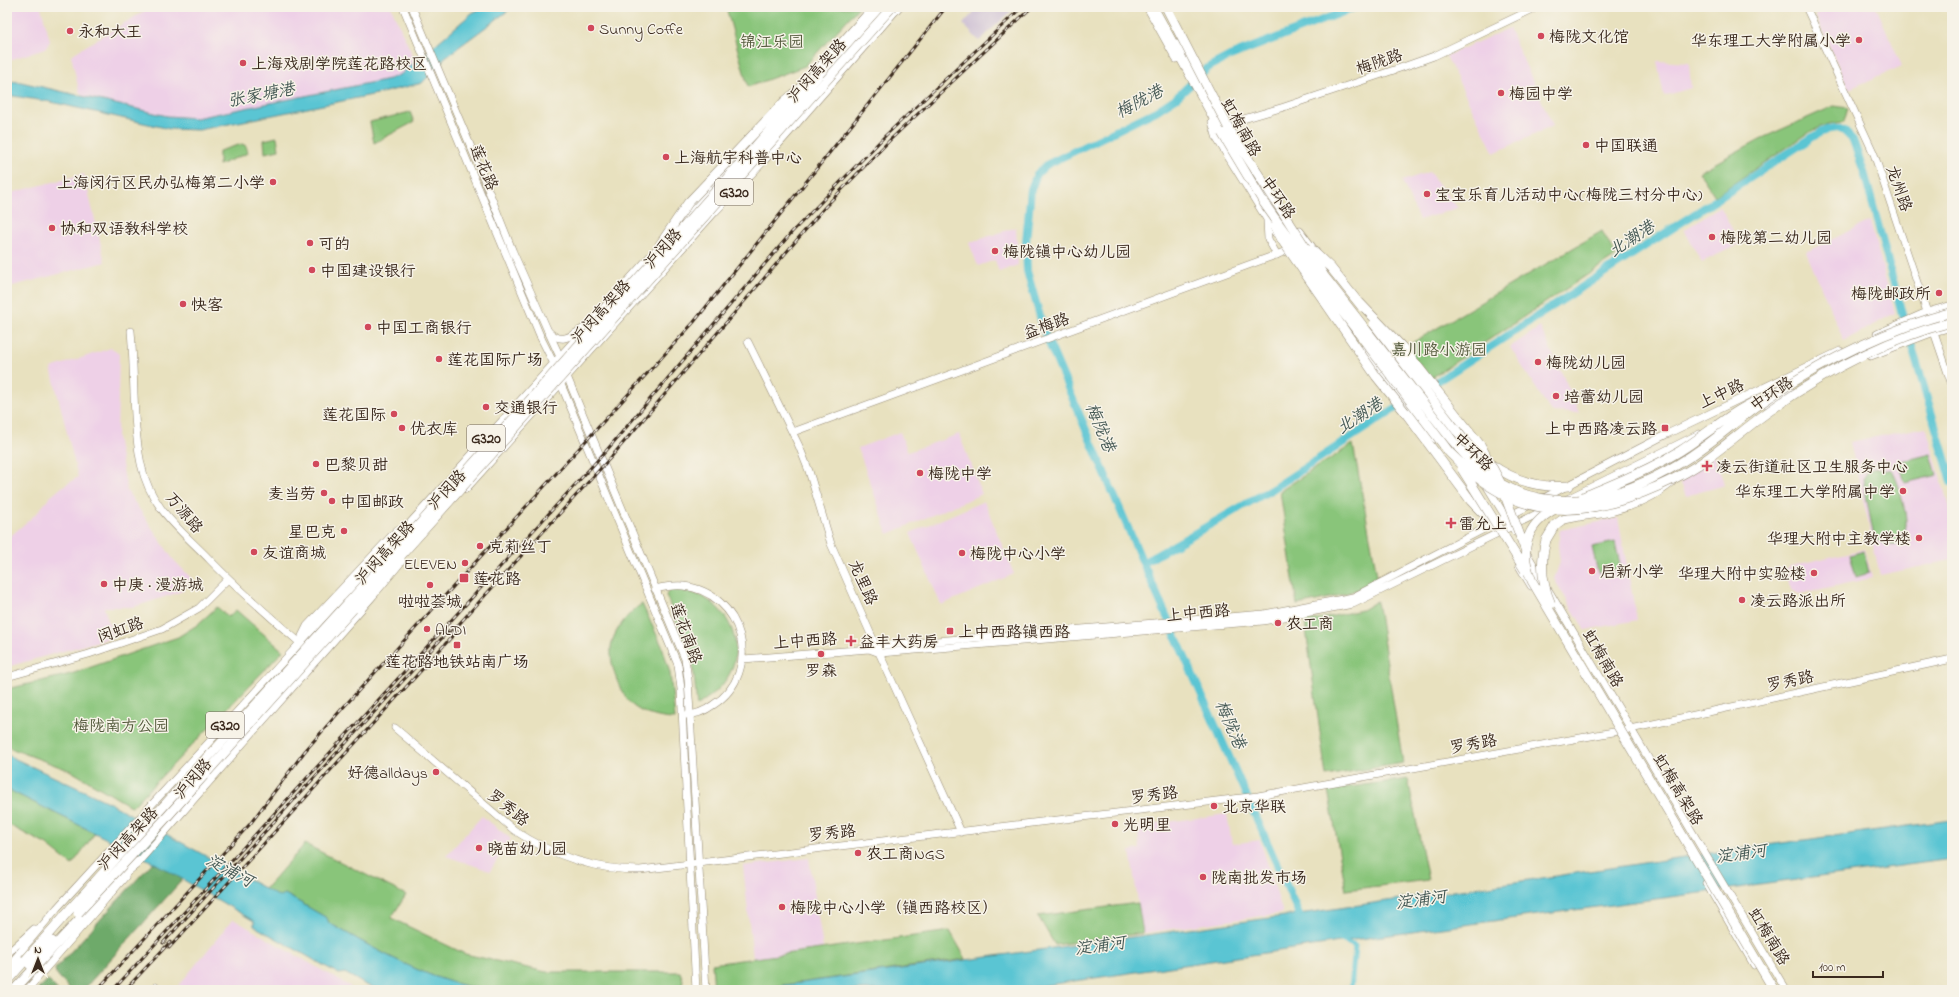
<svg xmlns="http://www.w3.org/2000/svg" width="1959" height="997" viewBox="0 0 1959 997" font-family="'Indie Flower','LXGW WenKai TC',sans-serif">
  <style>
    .built { fill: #eed0e7 }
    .industrial { fill: #ccbed3 }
    .green { fill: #89c57a; stroke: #62784c }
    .forest { fill: #6eaa6a; stroke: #546a44 }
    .water { fill: #5ac5d3; stroke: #4a7878 }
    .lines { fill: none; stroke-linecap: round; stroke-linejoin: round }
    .canal { stroke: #5ac5d3; stroke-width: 5 }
    .river { stroke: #5ac5d3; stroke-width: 8 }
    .secondary-casing { stroke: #92866e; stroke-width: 8 }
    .primary-casing { stroke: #92866e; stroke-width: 8 }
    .highway-casing { stroke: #92866e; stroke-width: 10 }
    .secondary { stroke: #fff; stroke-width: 7 }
    .primary { stroke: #fff; stroke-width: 7 }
    .highway { stroke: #fff; stroke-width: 9 }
    .rail-casing { stroke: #3b2a1e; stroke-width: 3 }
    .rail { stroke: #f7f3e8; stroke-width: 1.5; stroke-dasharray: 4.5; stroke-linecap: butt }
    .highway-bridge-casing { stroke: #92866e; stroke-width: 10; stroke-linecap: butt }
    .highway-bridge { stroke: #fff; stroke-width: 9 }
    .poi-dot { fill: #d1495b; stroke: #f7f3e8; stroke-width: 1.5 }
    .labels { text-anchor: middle; stroke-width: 3; stroke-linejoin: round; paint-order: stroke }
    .shield { fill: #f7f3e8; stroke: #73665b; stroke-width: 1 }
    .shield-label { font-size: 15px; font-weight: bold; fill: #3b2a1e }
    .poi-label { font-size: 16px; fill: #3b2a1e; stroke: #f7f3e8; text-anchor: start }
    .park-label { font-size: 16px; fill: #52583a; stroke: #f7f3e8 }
    .street-label { font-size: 16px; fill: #3b2a1e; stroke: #f7f3e8 }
    .water-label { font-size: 17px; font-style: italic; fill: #445854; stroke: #f7f3e8 }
  </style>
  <rect width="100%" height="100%" fill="#f7f3e8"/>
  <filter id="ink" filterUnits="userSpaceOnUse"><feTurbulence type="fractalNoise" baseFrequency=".025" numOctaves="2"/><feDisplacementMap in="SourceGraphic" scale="8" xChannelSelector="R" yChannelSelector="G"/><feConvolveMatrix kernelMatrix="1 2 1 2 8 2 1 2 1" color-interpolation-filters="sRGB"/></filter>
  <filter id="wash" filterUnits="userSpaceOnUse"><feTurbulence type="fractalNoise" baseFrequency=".012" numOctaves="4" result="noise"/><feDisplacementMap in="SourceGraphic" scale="16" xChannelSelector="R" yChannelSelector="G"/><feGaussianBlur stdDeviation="0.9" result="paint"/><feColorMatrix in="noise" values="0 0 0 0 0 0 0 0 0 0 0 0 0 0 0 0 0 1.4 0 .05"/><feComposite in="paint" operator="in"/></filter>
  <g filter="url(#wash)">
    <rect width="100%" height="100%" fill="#e8e1bf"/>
    <path class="built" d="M 7,7 L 41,7 L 50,41 L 46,48 L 7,61 Z
      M 151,7 L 391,7 L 415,61 L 412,66 L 400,75 L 389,79 L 196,118 L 167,116 L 83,96 L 79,91 L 71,55 Z
      M 1832,7 L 1876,7 L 1902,66 L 1849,89 L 1815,15 Z
      M 1509,28 L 1553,126 L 1494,153 L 1446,56 Z
      M 1657,61 L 1689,63 L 1691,88 L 1664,96 Z
      M 1429,172 L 1458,208 L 1419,220 L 1402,181 Z
      M 84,174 L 105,262 L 9,287 L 7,278 L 7,194 Z
      M 1720,206 L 1740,244 L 1702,262 L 1684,230 Z
      M 1870,221 L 1895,313 L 1844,341 L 1806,252 Z
      M 1016,227 L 1018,265 L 999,272 L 995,260 L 978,266 L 969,243 Z
      M 1540,327 L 1565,380 L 1579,413 L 1551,412 L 1510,347 Z
      M 111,348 L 119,354 L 117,437 L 127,491 L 173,559 L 191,578 L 183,591 L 134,607 L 104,607 L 113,637 L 7,667 L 7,539 L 37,513 L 50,497 L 62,487 L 78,477 L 51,368 Z
      M 1926,427 L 1952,517 L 1952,560 L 1880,575 L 1850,442 Z
      M 900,432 L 908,452 L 959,434 L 982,494 L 888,534 L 858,448 Z
      M 1713,455 L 1725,485 L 1686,496 L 1679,478 Z
      M 984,501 L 1014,574 L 941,605 L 910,533 Z
      M 1618,518 L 1637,620 L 1585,630 L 1554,579 L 1560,562 L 1558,546 L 1560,530 Z
      M 1865,549 L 1872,578 L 1799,594 L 1792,590 L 1783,572 L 1790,566 Z
      M 1227,814 L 1232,844 L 1260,840 L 1283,913 L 1143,933 L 1130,851 L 1140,849 L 1137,826 Z
      M 482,816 L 511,839 L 490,871 L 446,856 Z
      M 809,858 L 823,948 L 753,958 L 743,866 Z
      M 233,919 L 351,987 L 349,990 L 175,990 Z"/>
    <path class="industrial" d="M 968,7 L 1016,7 L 979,41 L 963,24 L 974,12 Z"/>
    <path class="green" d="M 726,7 L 859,7 L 805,66 L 748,87 Z
      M 1834,106 L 1848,108 L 1844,122 L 1828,124 L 1813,130 L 1715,196 L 1699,172 L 1760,139 Z
      M 410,112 L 414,122 L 374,143 L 370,122 Z
      M 277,137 L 279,150 L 265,153 L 264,140 Z
      M 242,144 L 246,146 L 248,153 L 219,165 L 219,151 Z
      M 1602,231 L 1616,256 L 1431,378 L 1405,347 Z
      M 1353,444 L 1378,581 C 1352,594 1326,599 1297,605 L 1280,491 Z
      M 1931,454 L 1937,475 L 1905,483 L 1899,462 Z
      M 1876,468 L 1891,470 C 1898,477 1907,514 1906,525 C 1905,533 1903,539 1897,544 L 1884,544 L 1874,538 L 1863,479 L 1869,470 Z
      M 1615,542 L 1621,569 L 1598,573 L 1592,547 Z
      M 1864,551 L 1869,573 L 1856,577 L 1850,555 Z
      M 671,588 C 680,590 692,592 701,596 C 735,613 748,656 721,686 C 715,694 705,699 697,706 L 693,665 L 666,595 Z
      M 1377,601 L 1403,763 L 1326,776 L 1305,622 L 1362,610 Z
      M 642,604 L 662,646 L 670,673 L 675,719 C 661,719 642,714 632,705 C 619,693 607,659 612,642 C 616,628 630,611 642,604 Z
      M 217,607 L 228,617 L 236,610 L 283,651 L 132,807 L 71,771 L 7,747 L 7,689 L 71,674 L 178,637 L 197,625 Z
      M 1408,779 L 1428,880 L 1346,890 L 1328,790 Z
      M 7,789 L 95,833 L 72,865 L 47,845 L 7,824 Z
      M 305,844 L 406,895 L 391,918 L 465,954 L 546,972 L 680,972 L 683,980 L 681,990 L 487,990 C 429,982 379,951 329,923 L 327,918 L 285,894 L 280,897 L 265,889 Z
      M 1138,903 L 1143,933 L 1055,945 L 1038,916 Z
      M 950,931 L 966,959 L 749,990 L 714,990 L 712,964 Z"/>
    <path class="forest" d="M 153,862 L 183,879 L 83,990 L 70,990 L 56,973 L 55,969 Z
      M 48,980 L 58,990 L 37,990 Z"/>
    <path class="water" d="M 484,7 L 513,7 L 444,58 L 441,64 L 422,83 L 377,94 L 199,130 L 170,129 L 51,102 L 7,95 L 7,81 L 21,82 L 167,116 L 196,118 L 389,79 L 400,75 L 472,13 Z
      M 7,755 L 108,802 L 280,897 L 285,894 L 327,918 L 329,923 C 379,951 429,982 487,990 L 382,990 L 366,985 L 345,973 L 339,974 L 254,926 L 254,921 L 153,862 L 7,789 Z
      M 1952,820 L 1952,859 L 1360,939 L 1013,990 L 749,990 L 1299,914 L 1745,848 Z"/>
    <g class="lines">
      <path class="canal" d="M 1339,939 L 1355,946 L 1351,990"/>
      <path class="river" d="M 1427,388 L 1819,133 L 1829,129 L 1838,128 L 1844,131 L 1853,140 L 1864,172 L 1901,310 L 1952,482
        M 1143,563 L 1274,488 L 1405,402
        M 1299,914 L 1143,563 L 1045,334 L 1027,271 L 1026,242 L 1031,189 L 1037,174 L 1046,165 L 1156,111 L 1176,98 L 1209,67 L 1230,56 L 1356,7"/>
    </g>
  </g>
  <g filter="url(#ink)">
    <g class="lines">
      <defs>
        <path id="secondary" d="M 403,7 L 541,338
          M 412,7 L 476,159 L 513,252 L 548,331 C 562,345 570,336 584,328
          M 1806,7 L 1874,154 L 1928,315
          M 1223,125 L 1284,107 L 1403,67 L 1434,56 L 1537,7
          M 1933,329 L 1952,385
          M 131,331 C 135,375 132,421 141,464 C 150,508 181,530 210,560 C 238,589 269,616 299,642 L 312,650
          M 1877,334 L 1927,312 L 1952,305
          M 748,342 L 799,446 L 809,471 L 831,544 L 876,646 L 961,832
          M 1871,356 L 1934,332 L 1952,327
          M 1765,404 L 1792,392
          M 793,432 L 1292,249
          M 1565,500 L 1699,434
          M 655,589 C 664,587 674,585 683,586 C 743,592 765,672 713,705 C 705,711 696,715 685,715
          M 869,649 L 876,646 L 1264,614 L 1353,597 L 1667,434 L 1840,351
          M 743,659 L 869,649 L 880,653 L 1263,621 L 1353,604 L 1549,508
          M 7,677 L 89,654 L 162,629 L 199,608 L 228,579
          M 395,728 L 514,830 C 553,856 594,870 640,870 L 1258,796 L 1630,729 L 1952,659
          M 156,987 L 159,990"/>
        <path id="primary" d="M 1147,7 L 1176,59
          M 1178,44 L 1201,83
          M 798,90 L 873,7
          M 1212,122 L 1217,139 L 1276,234
          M 1239,152 L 1274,207
          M 1267,221 L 1268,239 L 1277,255
          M 674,229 L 764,130
          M 1300,231 L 1316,252
          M 548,331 L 561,359
          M 541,338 L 555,366
          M 1378,342 L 1386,348 L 1400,367
          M 1363,349 L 1425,429 L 1435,439
          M 566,374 L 685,659 L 688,679 L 706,990
          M 560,382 L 678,665 L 681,689 L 696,990
          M 1486,485 L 1515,532
          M 466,489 L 714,213 L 763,162 L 899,7
          M 1526,552 L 1539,574
          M 1519,566 L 1531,586
          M 1549,591 L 1786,990
          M 302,636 L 307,626 L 397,530
          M 135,866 L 373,596 L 402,561
          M 1706,883 L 1754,965
          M 7,954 L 34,929
          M 11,963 L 57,908 L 420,512 L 662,243
          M 27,990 L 125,877"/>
        <path id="highway" d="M 1153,7 L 1222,133
          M 818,76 L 880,7
          M 1405,412 L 1471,501 L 1494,525
          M 1456,430 C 1485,467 1521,490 1569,486
          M 1546,540 L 1555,525 L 1562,520 C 1575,516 1588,515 1601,513 C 1627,508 1651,499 1671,482
          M 1534,571 L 1545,594
          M 348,603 L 417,527
          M 353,609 L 422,532
          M 30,965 L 52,941
          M 7,972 L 19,960
          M 7,981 L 72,907
          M 14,990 L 113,883 L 138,862"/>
      </defs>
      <use href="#secondary" class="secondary-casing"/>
      <use href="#primary" class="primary-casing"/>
      <use href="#highway" class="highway-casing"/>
      <use href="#secondary" class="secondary"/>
      <use href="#primary" class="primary"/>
      <use href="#highway" class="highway"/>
      <defs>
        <path id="rail" d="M 450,634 L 612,456 L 825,207 L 891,139 L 1032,7
          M 163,943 L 452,627
          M 169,948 L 457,631
          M 97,990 L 250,824 L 305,751 L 340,711 L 694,322 L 946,7
          M 113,990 L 606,451 L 792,232 L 886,135 L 1022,7
          M 125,990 L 170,942"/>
      </defs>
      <use href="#rail" class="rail-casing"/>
      <use href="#rail" class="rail"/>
      <defs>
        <path id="highway-bridge" d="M 1166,7 L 1229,129 L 1324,276 L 1452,440 C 1466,457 1481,473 1501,484 C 1565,519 1635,493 1691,456 C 1717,439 1739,418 1764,401 C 1821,362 1886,330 1952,312
          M 1222,133 L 1264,203 L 1320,282 L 1449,452 C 1508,513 1565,524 1644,492 C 1662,485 1681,476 1698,465 C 1722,449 1744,429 1768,412 C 1823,373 1886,339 1952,322
          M 1275,226 L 1282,240 L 1376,376 L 1405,412
          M 659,246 L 688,203 L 785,101 L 802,87
          M 1311,249 L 1331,268 L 1362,307
          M 1359,302 L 1404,349 L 1481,446 L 1500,482 L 1525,549
          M 1374,324 L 1456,430
          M 1462,469 L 1525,570
          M 1583,497 C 1616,483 1649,470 1680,451 C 1707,434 1731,412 1760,399
          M 1555,509 C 1525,525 1519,552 1532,581 L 1774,990
          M 417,527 L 818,76
          M 422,532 L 892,7
          M 1546,540 C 1540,562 1541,582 1551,604
          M 72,907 L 348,603
          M 78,913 L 166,818 L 353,609"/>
      </defs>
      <use href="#highway-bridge" class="highway-bridge-casing"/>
      <use href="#highway-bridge" class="highway-bridge"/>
    </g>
  </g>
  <g class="poi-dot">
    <circle cx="591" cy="28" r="4"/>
    <circle cx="70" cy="31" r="4"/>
    <circle cx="1541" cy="36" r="4"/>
    <circle cx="1859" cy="40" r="4"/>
    <circle cx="243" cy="63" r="4"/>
    <circle cx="1501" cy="93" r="4"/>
    <circle cx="1586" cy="145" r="4"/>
    <circle cx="666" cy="157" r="4"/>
    <circle cx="273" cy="182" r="4"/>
    <circle cx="1427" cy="194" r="4"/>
    <circle cx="52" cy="228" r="4"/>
    <circle cx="1712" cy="237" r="4"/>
    <circle cx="310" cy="243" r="4"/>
    <circle cx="995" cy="251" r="4"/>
    <circle cx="312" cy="270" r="4"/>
    <circle cx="1939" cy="293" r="4"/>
    <circle cx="183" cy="304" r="4"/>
    <circle cx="368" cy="327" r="4"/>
    <circle cx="439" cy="359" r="4"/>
    <circle cx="1538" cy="362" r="4"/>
    <circle cx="1556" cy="396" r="4"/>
    <circle cx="486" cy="407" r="4"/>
    <circle cx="394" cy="414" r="4"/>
    <circle cx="402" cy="428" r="4"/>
    <rect x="1661" y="424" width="8" height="8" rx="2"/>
    <circle cx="316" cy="464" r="4"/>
    <path d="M1705 460h4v4h4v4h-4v4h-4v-4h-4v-4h4z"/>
    <circle cx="920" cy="473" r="4"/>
    <circle cx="1903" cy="491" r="4"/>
    <circle cx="324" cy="493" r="4"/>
    <circle cx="332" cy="501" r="4"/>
    <path d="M1449 517h4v4h4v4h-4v4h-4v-4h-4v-4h4z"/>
    <circle cx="344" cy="531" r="4"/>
    <circle cx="1919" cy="538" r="4"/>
    <circle cx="480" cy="546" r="4"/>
    <circle cx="254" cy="552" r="4"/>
    <circle cx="962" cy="553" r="4"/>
    <circle cx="465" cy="563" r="4"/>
    <circle cx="1592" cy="571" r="4"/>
    <circle cx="1814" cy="573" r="4"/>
    <rect x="459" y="573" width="10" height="10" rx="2"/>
    <circle cx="104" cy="584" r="4"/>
    <circle cx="430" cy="585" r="4"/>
    <circle cx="1742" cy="600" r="4"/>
    <circle cx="1278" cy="623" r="4"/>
    <circle cx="427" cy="629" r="4"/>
    <rect x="946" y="627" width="8" height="8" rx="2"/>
    <path d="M849 635h4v4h4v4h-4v4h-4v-4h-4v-4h4z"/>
    <rect x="453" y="641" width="8" height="8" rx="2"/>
    <circle cx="821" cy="654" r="4"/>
    <circle cx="436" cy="772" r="4"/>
    <circle cx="1214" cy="806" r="4"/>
    <circle cx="1115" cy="824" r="4"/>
    <circle cx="479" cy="848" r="4"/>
    <circle cx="858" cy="853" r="4"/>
    <circle cx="1203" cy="877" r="4"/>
    <circle cx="782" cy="907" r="4"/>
  </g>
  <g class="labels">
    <g class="shield">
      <rect x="715" y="179" width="38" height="26" rx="3"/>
      <rect x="467" y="425" width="38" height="26" rx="3"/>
      <rect x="206" y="712" width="38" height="26" rx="3"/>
    </g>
    <g class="shield-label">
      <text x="734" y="197">G320</text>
      <text x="486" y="443">G320</text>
      <text x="225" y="730">G320</text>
    </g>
    <g class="poi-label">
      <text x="599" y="34">Sunny Coffe</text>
      <text x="78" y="37">永和大王</text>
      <text x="1549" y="42">梅陇文化馆</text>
      <text x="1851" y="46" text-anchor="end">华东理工大学附属小学</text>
      <text x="251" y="69">上海戏剧学院莲花路校区</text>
      <text x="1509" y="99">梅园中学</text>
      <text x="1594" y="151">中国联通</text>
      <text x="674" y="163">上海航宇科普中心</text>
      <text x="265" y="188" text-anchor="end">上海闵行区民办弘梅第二小学</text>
      <text x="1435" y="200">宝宝乐育儿活动中心(梅陇三村分中心)</text>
      <text x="60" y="234">协和双语教科学校</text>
      <text x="1720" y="243">梅陇第二幼儿园</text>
      <text x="318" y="249">可的</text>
      <text x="1003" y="257">梅陇镇中心幼儿园</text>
      <text x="320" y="276">中国建设银行</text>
      <text x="1931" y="299" text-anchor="end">梅陇邮政所</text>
      <text x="191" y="310">快客</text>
      <text x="376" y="333">中国工商银行</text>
      <text x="447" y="365">莲花国际广场</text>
      <text x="1546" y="368">梅陇幼儿园</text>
      <text x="1564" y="402">培蕾幼儿园</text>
      <text x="494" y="413">交通银行</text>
      <text x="386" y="420" text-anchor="end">莲花国际</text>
      <text x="410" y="434">优衣库</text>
      <text x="1657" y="434" text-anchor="end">上中西路凌云路</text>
      <text x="324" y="470">巴黎贝甜</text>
      <text x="1716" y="472">凌云街道社区卫生服务中心</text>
      <text x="928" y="479">梅陇中学</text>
      <text x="1895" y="497" text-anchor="end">华东理工大学附属中学</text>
      <text x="316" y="499" text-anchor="end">麦当劳</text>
      <text x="340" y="507">中国邮政</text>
      <text x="1459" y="529">雷允上</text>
      <text x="336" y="537" text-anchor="end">星巴克</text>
      <text x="1911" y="544" text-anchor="end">华理大附中主教学楼</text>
      <text x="488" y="552">克莉丝丁</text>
      <text x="262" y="558">友谊商城</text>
      <text x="970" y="559">梅陇中心小学</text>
      <text x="457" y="569" text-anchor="end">ELEVEN</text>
      <text x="1600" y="577">启新小学</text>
      <text x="1806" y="579" text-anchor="end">华理大附中实验楼</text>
      <text x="473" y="584">莲花路</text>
      <text x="112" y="590">中庚 · 漫游城</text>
      <text x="1750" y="606">凌云路派出所</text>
      <text x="430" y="607" text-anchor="middle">啦啦荟城</text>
      <text x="1286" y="629">农工商</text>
      <text x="435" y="635">ALDI</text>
      <text x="958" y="637">上中西路镇西路</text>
      <text x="859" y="647">益丰大药房</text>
      <text x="457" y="667" text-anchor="middle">莲花路地铁站南广场</text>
      <text x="821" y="676" text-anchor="middle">罗森</text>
      <text x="428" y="778" text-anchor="end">好德alldays</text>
      <text x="1222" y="812">北京华联</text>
      <text x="1123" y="830">光明里</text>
      <text x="487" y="854">晓苗幼儿园</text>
      <text x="866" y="859">农工商NGS</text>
      <text x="1211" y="883">陇南批发市场</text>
      <text x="790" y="913">梅陇中心小学（镇西路校区）</text>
    </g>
    <g class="park-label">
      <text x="772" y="47">锦江乐园</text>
      <text x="1439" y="355">嘉川路小游园</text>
      <text x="121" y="731">梅陇南方公园</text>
    </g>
    <g class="street-label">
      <text transform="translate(1379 61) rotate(-19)" y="6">梅陇路</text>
      <text transform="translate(816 70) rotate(-48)" y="6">沪闵高架路</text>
      <text transform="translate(1242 127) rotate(61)" y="6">虹梅南路</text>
      <text transform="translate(485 167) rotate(67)" y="6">莲花路</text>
      <text transform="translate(1900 188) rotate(71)" y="6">龙州路</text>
      <text transform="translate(1279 197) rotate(56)" y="6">中环路</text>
      <text transform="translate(662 248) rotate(-48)" y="6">沪闵路</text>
      <text transform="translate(600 311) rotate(-48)" y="6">沪闵高架路</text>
      <text transform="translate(1046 325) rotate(-20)" y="6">益梅路</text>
      <text transform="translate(1721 393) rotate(-25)" y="6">上中路</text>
      <text transform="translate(1771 393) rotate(-34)" y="6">中环路</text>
      <text transform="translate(1474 451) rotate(44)" y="6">中环路</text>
      <text transform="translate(446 489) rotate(-47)" y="6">沪闵路</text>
      <text transform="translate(185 512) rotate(50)" y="6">万源路</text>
      <text transform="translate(384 552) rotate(-48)" y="6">沪闵高架路</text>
      <text transform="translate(864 582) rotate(66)" y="6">龙里路</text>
      <text transform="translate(1198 612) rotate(-5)" y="6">上中西路</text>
      <text transform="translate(120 629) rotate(-19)" y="6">闵虹路</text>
      <text transform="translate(687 633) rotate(70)" y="6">莲花南路</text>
      <text transform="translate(805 640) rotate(-4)" y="6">上中西路</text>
      <text transform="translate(1604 658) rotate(60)" y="6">虹梅南路</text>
      <text transform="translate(1790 680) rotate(-12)" y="6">罗秀路</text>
      <text transform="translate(1473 743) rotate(-10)" y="6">罗秀路</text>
      <text transform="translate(192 778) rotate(-49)" y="6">沪闵路</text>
      <text transform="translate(1679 789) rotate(59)" y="6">虹梅高架路</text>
      <text transform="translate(1154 794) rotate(-7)" y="6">罗秀路</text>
      <text transform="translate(509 807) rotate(39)" y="6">罗秀路</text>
      <text transform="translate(832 832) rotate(-6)" y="6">罗秀路</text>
      <text transform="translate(127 838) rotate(-47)" y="6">沪闵高架路</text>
      <text transform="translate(1770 936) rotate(59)" y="6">虹梅南路</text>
    </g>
    <g class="water-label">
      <text transform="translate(261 94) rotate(-11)" y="6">张家塘港</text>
      <text transform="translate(1139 101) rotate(-28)" y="6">梅陇港</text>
      <text transform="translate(1631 238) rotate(-33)" y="6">北潮港</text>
      <text transform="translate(1359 415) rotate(-33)" y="6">北潮港</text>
      <text transform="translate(1101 427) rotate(67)" y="6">梅陇港</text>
      <text transform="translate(1231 724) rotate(66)" y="6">梅陇港</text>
      <text transform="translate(1741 853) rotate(-8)" y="6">淀浦河</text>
      <text transform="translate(230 870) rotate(28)" y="6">淀浦河</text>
      <text transform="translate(1421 899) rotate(-8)" y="6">淀浦河</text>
      <text transform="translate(1100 945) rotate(-8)" y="6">淀浦河</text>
    </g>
  </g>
  <rect width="1959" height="997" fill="none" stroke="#f7f3e8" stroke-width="24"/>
  <g transform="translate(38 959)" stroke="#f7f3e8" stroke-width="3" paint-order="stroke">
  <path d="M0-3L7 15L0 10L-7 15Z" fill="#3b2a1e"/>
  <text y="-6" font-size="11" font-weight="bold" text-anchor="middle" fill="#3b2a1e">N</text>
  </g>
  <path d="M1813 971v6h70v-6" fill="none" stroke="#3b2a1e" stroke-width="2"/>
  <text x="1819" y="971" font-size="12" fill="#3b2a1e" stroke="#f7f3e8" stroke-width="3" paint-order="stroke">100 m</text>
</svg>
